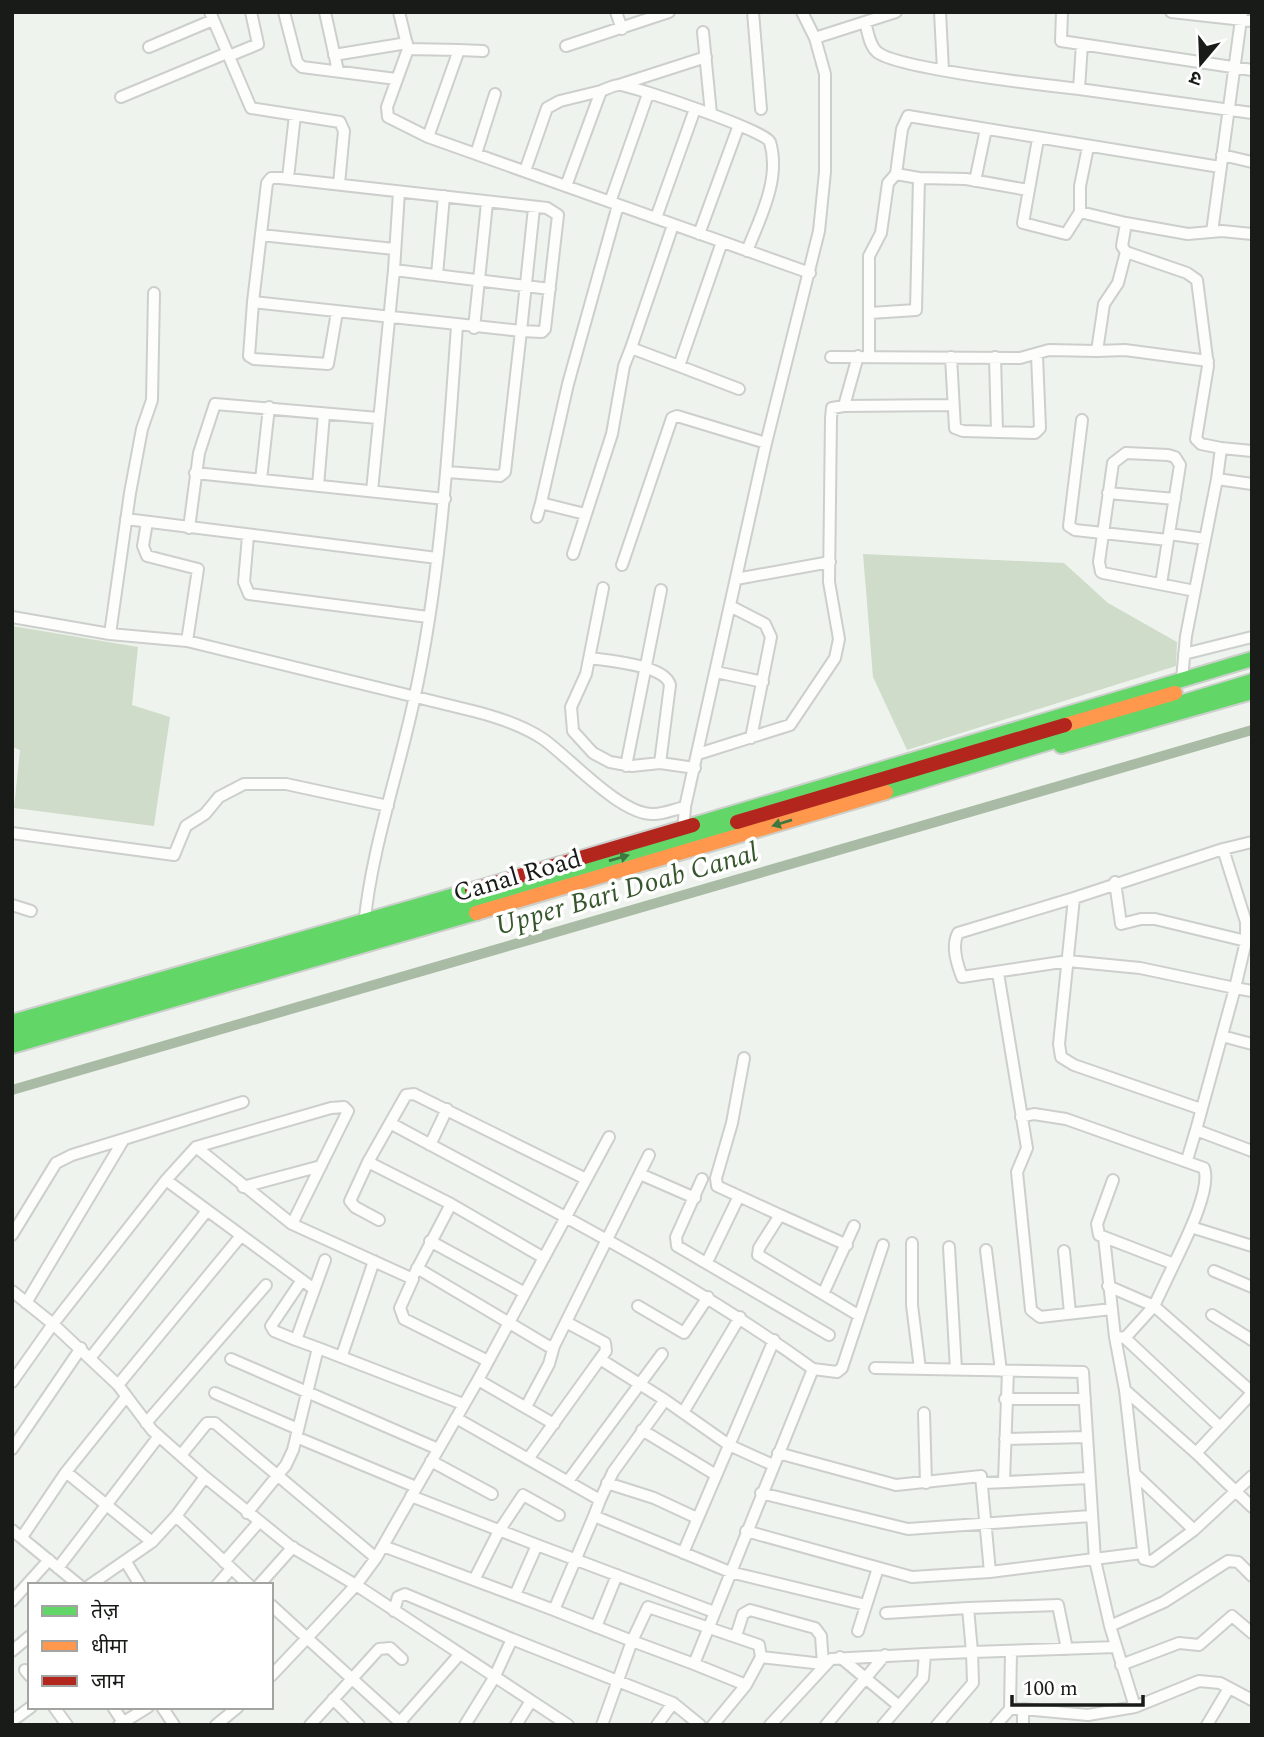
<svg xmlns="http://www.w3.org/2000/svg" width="1264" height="1737" viewBox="0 0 1264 1737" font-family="Spectral,'Noto Sans Devanagari',serif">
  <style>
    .green { fill: #cfdcca }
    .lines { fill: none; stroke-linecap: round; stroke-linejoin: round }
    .canal { stroke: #aabba5; stroke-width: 10 }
    .street-casing { stroke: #cccfcb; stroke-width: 14 }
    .fast-casing { stroke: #cccfcb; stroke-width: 18 }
    .slow-casing { stroke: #cccfcb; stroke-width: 18 }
    .jam-casing { stroke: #cccfcb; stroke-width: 18 }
    .street { stroke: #fdfdfc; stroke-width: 10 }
    .fast { stroke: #63d668; stroke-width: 14 }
    .slow { stroke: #ff974d; stroke-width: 14 }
    .jam { stroke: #b3261e; stroke-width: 14 }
    .oneway { fill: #3e7840 }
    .labels { text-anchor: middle; stroke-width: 7; stroke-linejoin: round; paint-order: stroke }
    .street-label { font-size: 26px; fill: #181b17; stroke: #fff }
    .water-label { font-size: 28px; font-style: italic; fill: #36562b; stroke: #fff }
  </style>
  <rect width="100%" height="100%" fill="#eff3ee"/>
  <path class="green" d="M 863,554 L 1064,563 L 1108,603 L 1177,642 L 1176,666 L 907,750 L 873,677 Z
    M 12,626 L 138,647 L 132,705 L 170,717 L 154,826 L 14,808 L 20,750 L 12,747 Z"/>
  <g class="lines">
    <path class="canal" d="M 12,1090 L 1252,730"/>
    <defs>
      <path id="street" d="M 210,12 L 251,108 L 340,122 L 344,131 L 339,184
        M 284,12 L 297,62 L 302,67 L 396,79
        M 325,12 L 338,71
        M 399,12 L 408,49 L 387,107 L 388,117 L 428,137 L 810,273
        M 616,12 L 622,29
        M 753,12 L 761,109
        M 940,12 L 943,70
        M 1062,12 L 1061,41 L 1252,70
        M 1171,12 L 1252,21
        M 865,22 C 868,32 869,45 877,52 C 898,69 1044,85 1079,89
        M 703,32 L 711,114
        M 815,38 L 896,12
        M 1082,44 L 1079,89 L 1252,113
        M 566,46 L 669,12
        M 149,47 L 213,20
        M 408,49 L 459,50
        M 334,55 L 407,43
        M 229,56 L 258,44 L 251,12
        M 619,85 L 706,57
        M 121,97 L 227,53
        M 428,137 L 459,50 L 483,51
        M 1038,139 L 1023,223 L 1066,234 L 1080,212
        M 1088,147 L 1080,186 L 1080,212 L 1126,223
        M 476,154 L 495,94
        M 1222,155 L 1252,162
        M 525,171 L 547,108 L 560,101 L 601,91
        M 896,174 L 919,178 L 966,179 L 1028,190
        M 288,178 L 295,115
        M 975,181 L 986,129
        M 566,186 L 601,91 C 607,89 615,84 621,85 C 639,88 767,131 770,142 C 781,179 760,218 747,251
        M 610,202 L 648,94
        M 656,218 L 695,109
        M 1212,232 L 1242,12
        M 699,234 L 739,125
        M 261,235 L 394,249
        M 394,270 L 550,289
        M 437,275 L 444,196
        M 253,302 L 249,356 L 254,359 L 328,364 L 337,312
        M 870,313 L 916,310 L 919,178
        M 474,328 L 487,203
        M 631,348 L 673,225
        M 1097,351 L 1125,350 L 1208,361
        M 869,356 L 869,256 L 881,233 L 888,183 L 896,174 L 902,129 L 908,116 L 1220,167
        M 831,357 L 1020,358 L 1049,350 L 1097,351 L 1104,304 L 1118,283 L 1126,252
        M 951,357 L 955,428 L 963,431 L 1035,433 L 1040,428 L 1037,355
        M 995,357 L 997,432
        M 679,366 L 739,389
        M 844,406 L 952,405
        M 1082,420 L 1069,526 L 1075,530 L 1168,540
        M 1221,448 L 1201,444 L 1196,439 L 1208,366 L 1197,280 L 1187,273 L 1126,252 L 1122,246 L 1126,223 L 1188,234 L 1222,231 L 1252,234
        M 447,472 L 500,476 L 505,472 L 521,331 L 542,332 L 545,329 L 558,215 L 547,208 L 280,178 L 271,178 L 267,183 L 253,302 L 521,331 L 534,208
        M 195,473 L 445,499
        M 1217,479 L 1221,448 L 1252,451
        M 261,480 L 269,407
        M 318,486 L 324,414
        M 372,491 L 394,270 L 399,192
        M 1108,493 L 1175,499
        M 585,514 L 541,503 L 568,384 L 618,205
        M 537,517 L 541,503
        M 126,519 L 437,558
        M 147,522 L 143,546 L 147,556 L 198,569 L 187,641
        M 189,528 L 199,453 L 215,404 L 378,418
        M 1169,534 L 1205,539
        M 248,536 L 244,582 L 249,594 L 428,617
        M 573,554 L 612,434 L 624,366 L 631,348 L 679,366 L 722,242
        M 622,565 L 672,418 L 677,416 L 766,443
        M 736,579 L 830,562
        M 1161,584 L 1180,465 L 1175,457 L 1168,455 L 1126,453 L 1113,463 L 1099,562 L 1101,572 L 1103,573 L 1195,591
        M 603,588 L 586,674 L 571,707 L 573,731 L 593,753 L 610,762 L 632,766 L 660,763 L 695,768
        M 730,606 L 765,624 L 771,637 L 751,738
        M 12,617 L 110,634 L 187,641 L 473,711 C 497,717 522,725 543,739 C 569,757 621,816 654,814 C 664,814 675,809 685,807
        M 110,634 L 130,493 L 142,429 L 152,400 L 154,293
        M 1184,654 L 1252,637
        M 590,658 C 610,661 665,665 670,685 L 660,763
        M 716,672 L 763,682
        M 1182,679 L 1186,636 L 1217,479 L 1252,484
        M 698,754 L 790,725 L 835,658 L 839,639 L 829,582 L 831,418 L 832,408 L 844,406 L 858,356
        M 626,766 L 661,590
        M 683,832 L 685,807 L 766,443 L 819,231 L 825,172 L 825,74 L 815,38 L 802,12
        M 12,833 L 174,855 L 186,826 L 205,814 L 219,797 L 244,784 L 286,784 L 388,806
        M 1252,842 L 1223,849 L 1246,922 L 1246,941 L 1235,988 L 1252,991
        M 1115,882 L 1121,924 L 1141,919 L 1155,919 L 1246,941
        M 1074,898 L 958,933 C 951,946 957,964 962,977 L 1068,961 L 1140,968 L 1235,988 L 1196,1130 L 1252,1151
        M 12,905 L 31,911
        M 364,927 C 371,850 398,775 414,700 C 441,577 448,451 457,326
        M 998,973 L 1027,1148 L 1017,1172 L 1031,1310 L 1040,1317 L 1112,1309
        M 1222,1036 L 1252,1044
        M 744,1058 L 732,1123 L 716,1178 L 717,1186 L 780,1215 L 759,1248 L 758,1255 L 858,1315
        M 1201,1109 L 1074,1065 L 1061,1057 L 1059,1044 L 1074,898 L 1223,849
        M 1021,1117 L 1034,1114 L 1066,1119 L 1204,1168 C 1212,1189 1184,1243 1174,1264
        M 390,1123 C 534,1201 681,1273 813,1369 L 837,1372 L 842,1368 L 883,1245
        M 430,1145 L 447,1109
        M 1187,1160 L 1196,1130
        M 368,1162 L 350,1201 L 355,1207 L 379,1220
        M 640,1174 L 695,1198
        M 702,1179 L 676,1237 L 677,1246 L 829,1335
        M 166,1180 L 314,1289
        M 1113,1180 L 1097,1224 L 1099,1235 L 1174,1264 L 1154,1306 L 1125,1338
        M 243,1187 L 321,1166
        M 780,1215 L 847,1245
        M 292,1224 L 413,1279 L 400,1308 L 404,1319 L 488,1361
        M 1191,1227 L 1252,1246
        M 12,1235 L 56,1163 L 72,1155 L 124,1139
        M 1104,1237 L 1115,1337 L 1125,1390 L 1196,1453 L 1252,1507
        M 430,1241 L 525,1293
        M 912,1243 L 912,1305 L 920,1369
        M 949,1247 L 956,1369
        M 986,1250 L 1001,1371
        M 1064,1251 L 1070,1313
        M 544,1258 L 451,1204 L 368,1162 L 406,1095 L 414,1094 L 586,1179
        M 707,1262 L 739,1196
        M 417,1268 L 548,1346 L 554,1346 L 649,1155
        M 1214,1271 L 1252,1287
        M 415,1273 L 451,1204
        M 1108,1286 L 1154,1306 L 1252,1392
        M 12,1291 L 53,1324 L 166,1180 L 196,1147 L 331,1108 L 344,1107 L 348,1111 L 292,1224 L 196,1147
        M 823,1294 L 854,1226
        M 26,1303 L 124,1139 L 243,1102
        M 638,1306 L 684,1333 L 708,1297
        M 1212,1315 L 1252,1340
        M 566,1322 L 605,1343 L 606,1351 L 600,1359
        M 1118,1337 L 1125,1338 L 1220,1427
        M 296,1340 L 274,1331 L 271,1326 L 302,1280
        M 318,1348 L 296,1340 L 325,1260
        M 342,1355 L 374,1261
        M 91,1357 L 206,1212
        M 231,1359 L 438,1449
        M 875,1368 L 1083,1372 L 1095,1560 L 1110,1626 L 1135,1707 L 1199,1681 L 1220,1683 L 1252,1700
        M 478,1380 L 554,1424
        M 12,1382 L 53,1324 L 118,1385 L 152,1430 L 205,1477
        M 118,1385 L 240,1237
        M 1125,1390 L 1144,1559 L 1152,1561 L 1194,1530 L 1252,1476
        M 215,1393 L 298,1429
        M 1005,1399 L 1085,1399
        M 527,1405 L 549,1364 L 554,1346
        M 684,1411 L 740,1317
        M 924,1413 L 926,1483
        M 456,1418 L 600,1500 L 594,1516
        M 146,1423 L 266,1285
        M 642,1430 L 716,1475
        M 296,1437 L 416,1487
        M 1005,1439 L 1087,1437
        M 12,1449 L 81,1348
        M 778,1453 L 896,1485 L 981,1476 L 990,1572
        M 1196,1453 L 1252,1393
        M 181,1455 L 207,1423 L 215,1423 L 376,1558
        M 528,1459 L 600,1359 L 665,1400
        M 431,1461 L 492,1494
        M 66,1472 L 152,1542
        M 1134,1473 L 1194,1530
        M 568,1481 L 662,1354
        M 1004,1481 L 1008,1371
        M 607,1483 L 654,1498 L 697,1518
        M 984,1483 L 1089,1478
        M 761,1493 L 908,1529 L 1091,1516
        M 411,1496 L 537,1545
        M 600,1500 L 613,1472 L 665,1400 L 729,1445 L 773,1465
        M 247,1513 L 286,1465 L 293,1450 L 318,1348 L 463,1404
        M 176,1516 L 205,1477 L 290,1546 L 356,1585 L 307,1638 L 271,1605
        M 12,1530 L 79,1585
        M 746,1531 L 912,1577 L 990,1572 L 1142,1553
        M 22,1537 L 66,1472 L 126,1397
        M 383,1546 L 554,1610
        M 683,1553 L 774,1340
        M 126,1562 L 140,1585
        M 224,1562 L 259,1522
        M 58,1568 L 159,1436
        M 474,1580 L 499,1531 L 523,1495 L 559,1515
        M 90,1585 L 152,1542 L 176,1516 L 249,1585
        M 217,1585 L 231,1569
        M 259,1585 L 293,1547
        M 515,1595 L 537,1545 L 714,1612
        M 12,1601 L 49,1560
        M 968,1608 L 1058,1605 L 1067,1649
        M 394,1611 L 398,1597 L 405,1594 L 512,1639
        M 1110,1626 L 1164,1602 L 1228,1561 L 1238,1562 L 1252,1576
        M 596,1627 L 617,1575
        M 858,1631 L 878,1568
        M 12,1651 L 30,1636
        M 840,1657 L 899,1706
        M 694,1664 L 632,1641 L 648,1607 L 759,1645 L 761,1657
        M 1121,1665 L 1179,1643 L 1199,1645 L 1232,1616 L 1252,1633
        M 25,1670 L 30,1676
        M 271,1676 L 307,1638 L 403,1725
        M 746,1685 L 694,1664 L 813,1369
        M 333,1699 L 359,1725
        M 54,1707 L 67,1725
        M 113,1707 L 123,1722
        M 162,1707 L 174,1725
        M 1010,1709 L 1011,1652
        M 12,1721 L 31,1707
        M 400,1722 L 459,1655
        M 119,1725 L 148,1707
        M 216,1725 L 238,1707
        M 310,1725 L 379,1649 L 390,1648 L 402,1659
        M 465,1725 L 494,1678 L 512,1639 L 673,1703
        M 516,1725 L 531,1701
        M 568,1725 L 356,1585 L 376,1558 L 478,1380 L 609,1137
        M 602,1725 L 632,1641 L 554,1610 L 594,1516 L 730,1572 L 866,1605
        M 657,1725 L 673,1703 L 700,1725
        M 713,1725 L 746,1685 L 761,1657 L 823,1664 L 821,1636 L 815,1628 L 750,1610 L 743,1614 L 736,1636
        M 770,1725 L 831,1659 L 925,1654
        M 826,1725 L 885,1655
        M 883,1725 L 923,1678 L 925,1654 L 972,1652 L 968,1608 L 886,1613
        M 937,1725 L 973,1683 L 972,1652 L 1116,1647
        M 996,1725 L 1010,1709 L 1017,1709
        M 1023,1725 L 1023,1709 L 1088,1715 L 1135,1707
        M 1207,1725 L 1229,1688"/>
      <path id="fast" d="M 1061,746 L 1252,692
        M 886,792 L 1252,681
        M 693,825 L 1252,659
        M 12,1022 L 472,890
        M 12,1035 L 737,822
        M 12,1046 L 476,913"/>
      <path id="slow" d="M 1065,725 L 1175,693
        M 476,913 L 886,792"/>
      <path id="jam" d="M 737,822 L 1065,725
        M 472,890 L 693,825"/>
    </defs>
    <use href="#street" class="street-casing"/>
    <use href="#fast" class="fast-casing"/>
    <use href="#slow" class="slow-casing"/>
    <use href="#jam" class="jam-casing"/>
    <use href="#street" class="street"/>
    <use href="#fast" class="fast"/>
    <use href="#slow" class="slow"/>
    <use href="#jam" class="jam"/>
  </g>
  <defs><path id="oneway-solid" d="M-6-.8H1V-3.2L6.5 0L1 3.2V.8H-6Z" transform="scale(1.75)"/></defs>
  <g class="oneway">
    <use href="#oneway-solid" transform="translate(782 823) rotate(163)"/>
    <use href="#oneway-solid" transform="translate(619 858) rotate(-16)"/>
  </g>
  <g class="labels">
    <g class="street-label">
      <text transform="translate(517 875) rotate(-16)" y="9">Canal Road</text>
    </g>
    <g class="water-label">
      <text transform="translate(626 888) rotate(-16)" y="10">Upper Bari Doab Canal</text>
    </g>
  </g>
  <rect width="1264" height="1737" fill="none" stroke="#181b17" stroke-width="28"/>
  <rect x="28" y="1583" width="245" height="126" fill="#ffffff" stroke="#a3a4a2" stroke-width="2"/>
  <rect x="42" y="1606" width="35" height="10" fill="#63d668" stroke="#a3a4a2" stroke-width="2"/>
  <text x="91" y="1618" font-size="21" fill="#181b17">तेज़</text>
  <rect x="42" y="1641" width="35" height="10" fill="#ff974d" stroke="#a3a4a2" stroke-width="2"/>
  <text x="91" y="1653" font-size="21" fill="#181b17">धीमा</text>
  <rect x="42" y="1676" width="35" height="10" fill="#b3261e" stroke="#a3a4a2" stroke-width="2"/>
  <text x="91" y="1688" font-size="21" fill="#181b17">जाम</text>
  <g transform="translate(1201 63) rotate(199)" stroke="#ffffff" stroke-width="5" paint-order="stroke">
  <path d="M0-5L12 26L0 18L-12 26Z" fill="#181b17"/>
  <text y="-10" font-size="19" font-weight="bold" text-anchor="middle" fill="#181b17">उ</text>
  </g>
  <path d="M1012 1695v10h131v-10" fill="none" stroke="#181b17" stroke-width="3.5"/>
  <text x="1023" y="1695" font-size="21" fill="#181b17" stroke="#ffffff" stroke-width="5" paint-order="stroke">100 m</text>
</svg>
